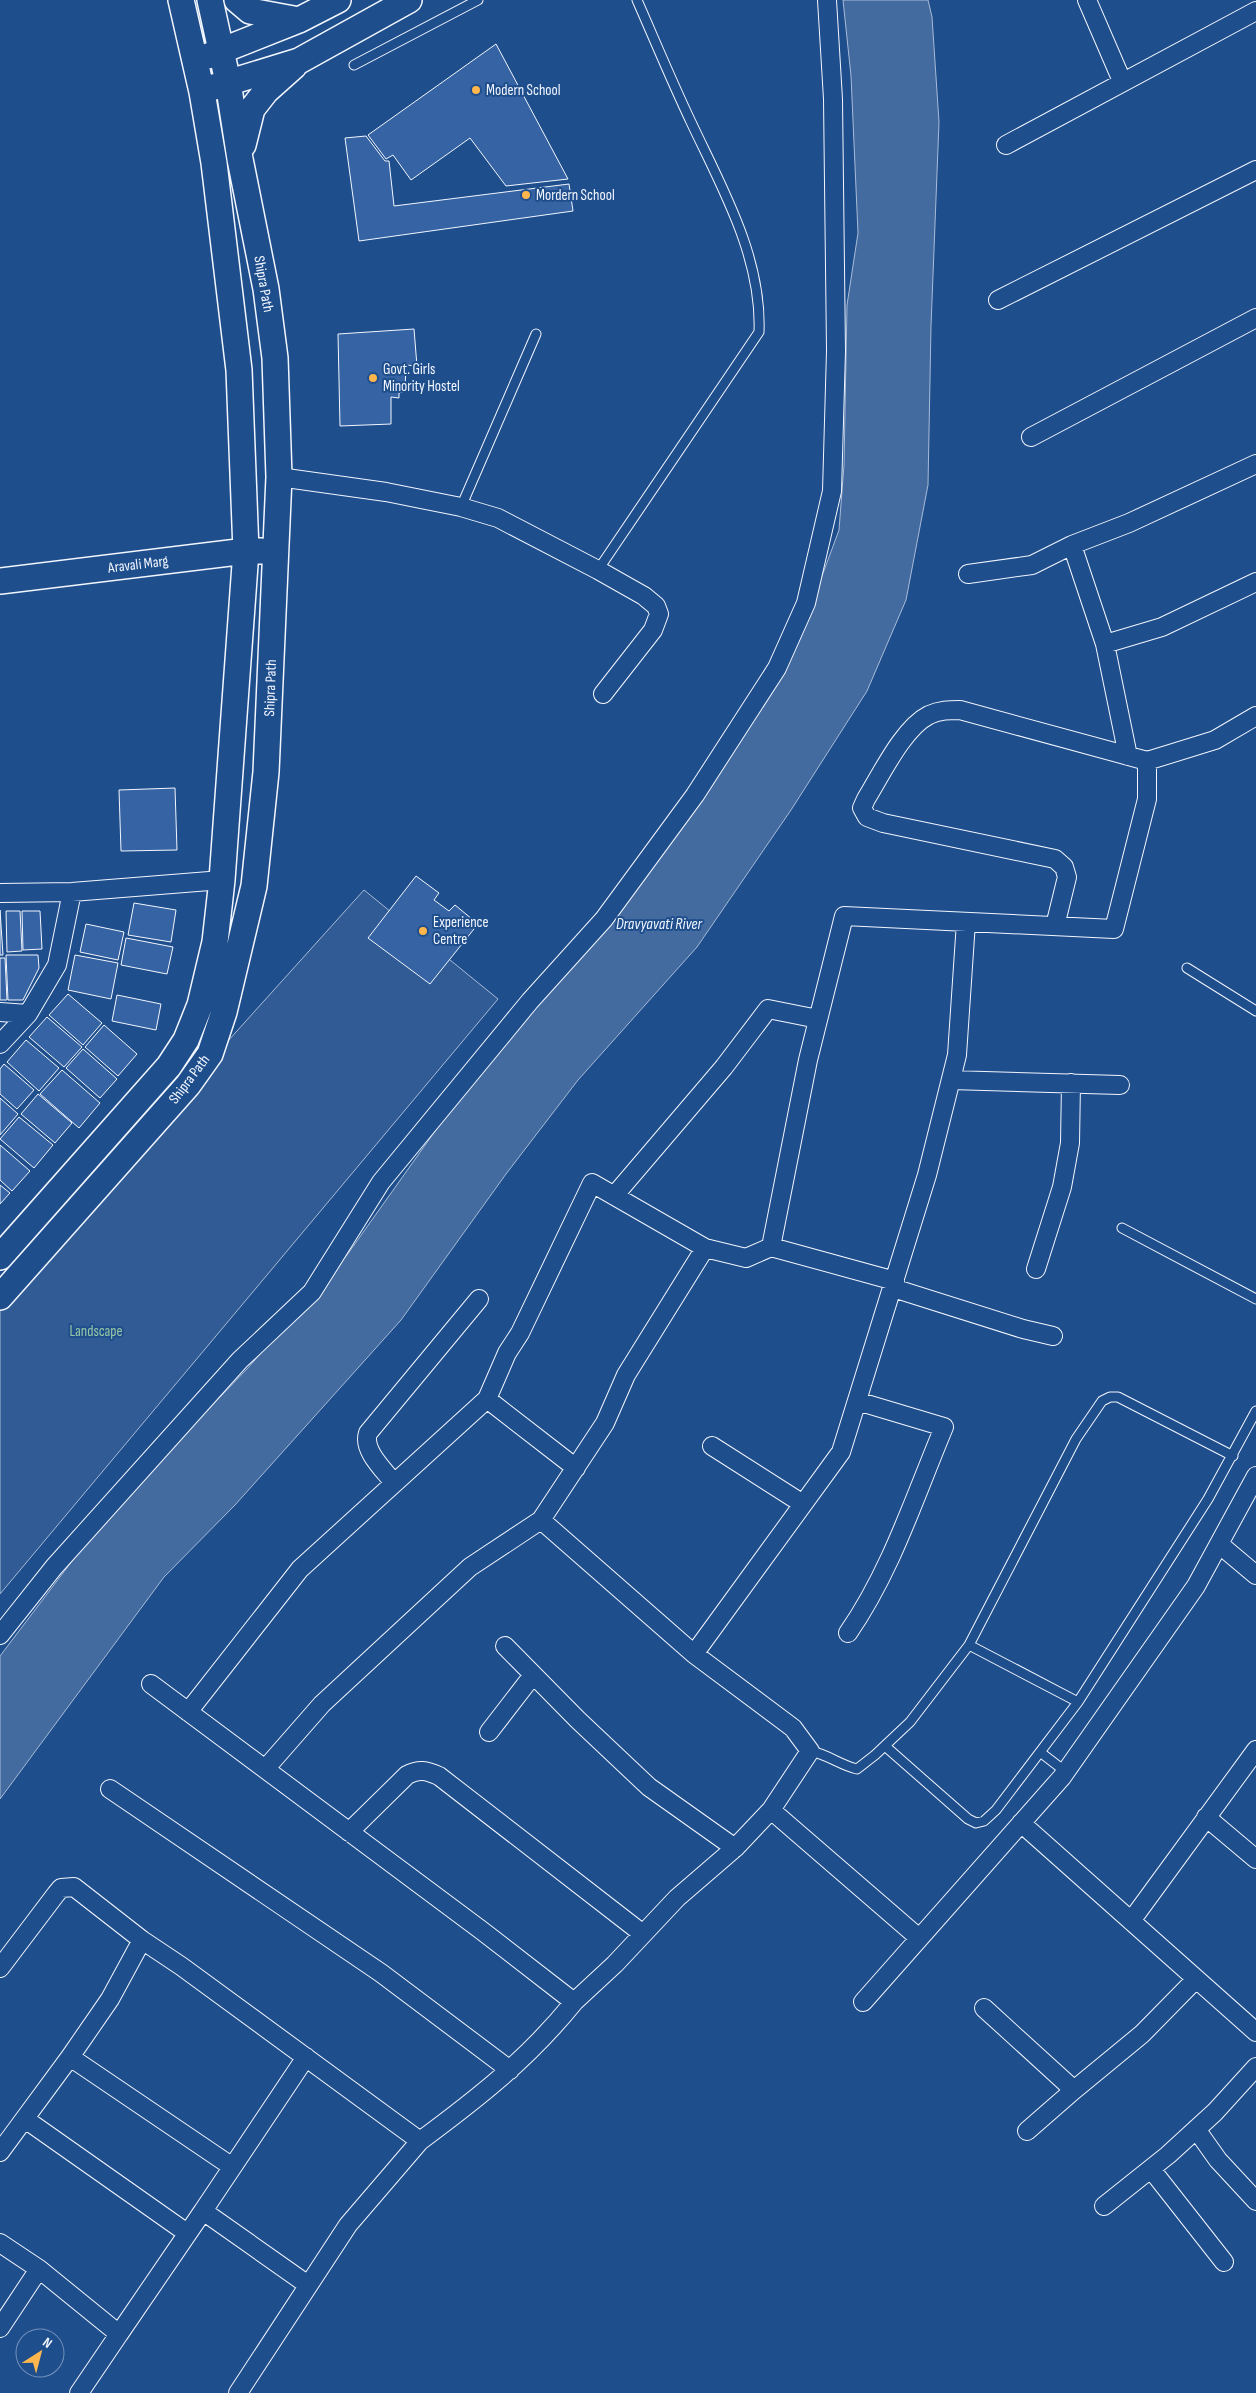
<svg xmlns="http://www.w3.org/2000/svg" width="1256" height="2393" viewBox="0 0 1256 2393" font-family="'Sofia Sans Condensed',sans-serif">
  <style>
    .built { fill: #305b95; stroke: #a8bbd7 }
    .water { fill: #446ba0; stroke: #a8bbd7 }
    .building { fill: #3563a3; stroke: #f2f6ff }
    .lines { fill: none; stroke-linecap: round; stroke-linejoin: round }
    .lane-casing { stroke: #f2f6ff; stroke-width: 11 }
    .street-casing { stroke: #f2f6ff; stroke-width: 20 }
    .secondary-casing { stroke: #f2f6ff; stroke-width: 28 }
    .lane { stroke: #1f4e8c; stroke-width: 9 }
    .street { stroke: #1f4e8c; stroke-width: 18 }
    .secondary { stroke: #1f4e8c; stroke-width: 25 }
    .poi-dot { fill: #ffb74d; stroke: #1f4e8c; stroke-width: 2 }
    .labels { text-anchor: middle; stroke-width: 4; stroke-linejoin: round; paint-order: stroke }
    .poi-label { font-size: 15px; fill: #f2f6ff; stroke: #1f4e8c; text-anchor: start }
    .street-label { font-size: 15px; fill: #f2f6ff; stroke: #1f4e8c }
    .park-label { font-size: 15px; fill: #97c8a6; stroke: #1f4e8c }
    .water-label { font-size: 16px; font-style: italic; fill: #f2f6ff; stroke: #1f4e8c }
  </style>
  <rect width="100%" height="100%" fill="#1f4e8c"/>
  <path class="built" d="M 364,890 L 498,999 L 0,1594 L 0,1294 Z"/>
  <path class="water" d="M 843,0 L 928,0 L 932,17 L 939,122 L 931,326 L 928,485 L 906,600 L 867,691 L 791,810 L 697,947 L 578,1080 L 506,1174 L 401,1320 L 235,1505 L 164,1577 L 0,1799 L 0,1656 L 110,1511 L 247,1369 L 347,1255 L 482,1065 L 631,886 L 799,638 L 839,530 L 844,465 L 847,305 L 858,233 L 851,76 Z"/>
  <path class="building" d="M 496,44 L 568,179 L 506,186 L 470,138 L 411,180 L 393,155 L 386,159 L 368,135 Z
    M 366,136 L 385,161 L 389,161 L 394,206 L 569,184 L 573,211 L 359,241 L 345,138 Z
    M 414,329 L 417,366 L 406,365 L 405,391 L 399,393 L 399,398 L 391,397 L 391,424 L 340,426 L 338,334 Z
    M 175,788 L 177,850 L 121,851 L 119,790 Z
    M 416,876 L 439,893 L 434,900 L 449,911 L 455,905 L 478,924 L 430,984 L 368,938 Z
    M 134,903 L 176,910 L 171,942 L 128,935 Z
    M 0,910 L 3,955 L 0,955 Z
    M 6,911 L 20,911 L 22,951 L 7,952 Z
    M 22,911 L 40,911 L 42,949 L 23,950 Z
    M 86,924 L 124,932 L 118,960 L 80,952 Z
    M 126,938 L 173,947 L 167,974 L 121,965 Z
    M 6,955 L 38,955 L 39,968 L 23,1000 L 8,1000 Z
    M 75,955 L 118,963 L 111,999 L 68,990 Z
    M 0,958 L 5,958 L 7,1000 L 0,1000 Z
    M 68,994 L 102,1023 L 83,1045 L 49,1015 Z
    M 117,995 L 161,1004 L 156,1030 L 112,1021 Z
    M 47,1017 L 82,1047 L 64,1067 L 29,1037 Z
    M 104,1025 L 137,1054 L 118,1076 L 85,1047 Z
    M 26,1040 L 59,1068 L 39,1091 L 7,1062 Z
    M 83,1049 L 117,1079 L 100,1098 L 66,1068 Z
    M 4,1064 L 34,1090 L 17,1109 L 0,1094 L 0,1069 Z
    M 62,1070 L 100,1103 L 79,1128 L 40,1094 Z
    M 38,1094 L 72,1123 L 55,1143 L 21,1114 Z
    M 0,1098 L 18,1114 L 0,1135 Z
    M 19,1117 L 53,1145 L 34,1168 L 0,1139 Z
    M 0,1145 L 30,1171 L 12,1191 L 0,1180 Z
    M 0,1185 L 10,1193 L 0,1204 Z"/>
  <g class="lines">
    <defs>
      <path id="lane" d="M 354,65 L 478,0
        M 461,507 L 536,334
        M 598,570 L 759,332 C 762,257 722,188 691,122 C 672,82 655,41 637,0
        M 1187,968 L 1256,1011
        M 1122,1228 L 1256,1299
        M 969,1645 L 1078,1702
        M 885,1746 L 968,1819 L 976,1823 L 984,1821 L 996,1810 L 1078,1702 L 1208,1499 L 1256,1411
        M 810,1751 C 827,1754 840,1765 857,1769 L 875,1755 L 910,1722 L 969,1645 L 1076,1439 L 1102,1401 L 1110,1397 L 1118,1397 L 1233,1456
        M 1040,1752 L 1066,1772"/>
      <path id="street" d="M 1087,0 L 1122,81
        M 1006,145 L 1256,11
        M 998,300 L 1256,170
        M 1031,437 L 1256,318
        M 279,477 L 386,492 L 461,507 L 498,518 L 598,570 L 644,596 L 656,606 L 659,614 L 653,630 L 603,694
        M 1072,545 L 1105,644 L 1128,756
        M 968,574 L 1032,565 L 1072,545 L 1129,523 L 1256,464
        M 1105,644 L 1162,627 L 1256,582
        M 0,893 L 72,892 L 222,880
        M 1055,926 L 1067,877 L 1064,867 L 1055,859 L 883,823 L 867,817 L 862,808 L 866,799 C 881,775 903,728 929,715 C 940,710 949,710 960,710 L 1147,761
        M 0,1012 L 28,1014
        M 0,1044 L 28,1014 L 57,965 L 72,892
        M 951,1080 L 1120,1085
        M 614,1196 L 724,1067 L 768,1009 L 818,1019
        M 771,1247 L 808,1060 L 844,916 L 1114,929 L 1147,799 L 1147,761 L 1215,740 L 1256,716
        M 1036,1269 L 1062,1187 L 1070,1143 L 1071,1083
        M 893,1288 L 1023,1329 L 1053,1336
        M 487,1399 L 576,1468
        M 712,1446 L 803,1504
        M 394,1483 C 384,1470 362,1450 368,1433 L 479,1299
        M 1219,1544 L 1256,1575
        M 848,1633 C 891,1571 915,1496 944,1427 L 857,1401
        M 0,1635 L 54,1567 L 240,1360 L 312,1292 L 381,1182 L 530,1001 L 604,919 L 695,795 L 777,668 L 806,603 L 832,491 L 836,351 L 833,99 L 827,0
        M 505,1646 L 578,1720 L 649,1787 L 735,1848
        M 694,1654 L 841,1452 L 927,1175 L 957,1055 L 966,922
        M 151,1684 L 481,1930 L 574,2002 L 615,1964 L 677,1898 L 735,1848 L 771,1810 L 810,1751 L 793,1728 L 694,1654 L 541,1520
        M 188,1712 L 300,1569 L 487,1399 L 507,1353 L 520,1333 L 592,1183 L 705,1248
        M 489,1732 L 533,1675
        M 266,1768 L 322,1704 L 470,1567 L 541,1520 L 605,1423 L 626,1375 L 705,1248 L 746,1258 L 771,1247 L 895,1281
        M 110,1789 L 381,1973 L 510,2070
        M 771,1810 L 919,1938
        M 1206,1817 L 1256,1859
        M 1021,1823 L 1256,2032
        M 349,1832 L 407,1775 C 419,1769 426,1770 439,1776 L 643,1934
        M 1131,1921 L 1256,1750
        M 142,1940 L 110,1999 L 70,2057 L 231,2166
        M 0,1968 L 56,1894 L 61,1888 L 74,1887 L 142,1940 L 181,1966 L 420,2141 C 478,2098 528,2059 574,2002
        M 863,2002 L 1062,1777 L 1196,1586 L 1256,1476
        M 984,2008 L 1074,2090 L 1142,2034 L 1196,1979
        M 25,2119 L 187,2233
        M 1196,2129 L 1218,2160 L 1256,2201
        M 1027,2131 L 1074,2090
        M 0,2152 L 70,2057
        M 1151,2169 L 1224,2262
        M 1104,2206 L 1168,2155 L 1215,2112 L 1256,2067
        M 203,2211 L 306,2057
        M 0,2243 L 39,2269
        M 0,2328 L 39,2269 L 119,2334 L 203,2211 L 308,2285
        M 79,2393 L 119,2334
        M 238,2393 L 348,2225 L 420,2141"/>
      <path id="secondary" d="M 237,0 L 250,11 L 299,20
        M 208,56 L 299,20 L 338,0
        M 214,87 L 299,61 L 409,0
        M 243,145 L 252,109 L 266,91 L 294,66
        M 0,581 L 246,551 L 261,551
        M 0,1257 L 169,1066 L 186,1040 L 200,1005 L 215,942 L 222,880 L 246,551 L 239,370 L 214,163 L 202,92 L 181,0
        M 0,1297 L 188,1085 L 210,1054 L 224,1012 L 254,886 L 266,772 L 279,477 L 275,358 L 266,289 L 240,159 L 228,82 L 210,0"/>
    </defs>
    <use href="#lane" class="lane-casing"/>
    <use href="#street" class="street-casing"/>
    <use href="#secondary" class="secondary-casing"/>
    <use href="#lane" class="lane"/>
    <use href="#street" class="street"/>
    <use href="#secondary" class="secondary"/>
  </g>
  <g class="poi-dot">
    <circle cx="476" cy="90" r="5"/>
    <circle cx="526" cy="195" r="5"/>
    <circle cx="373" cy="378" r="5"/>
    <circle cx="423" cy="931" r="5"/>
  </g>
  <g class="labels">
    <g class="poi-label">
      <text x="486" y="95">Modern School</text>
      <text x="536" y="200">Mordern School</text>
      <text x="383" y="374">Govt. Girls<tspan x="383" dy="17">Minority Hostel</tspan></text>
      <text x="433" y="927">Experience<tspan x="433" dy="17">Centre</tspan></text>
    </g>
    <g class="street-label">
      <text transform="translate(264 284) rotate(80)" y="5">Shipra Path</text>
      <text transform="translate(138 564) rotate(-7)" y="5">Aravali Marg</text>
      <text transform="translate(270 688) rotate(-88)" y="5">Shipra Path</text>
      <text transform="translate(189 1079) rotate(-53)" y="5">Shipra Path</text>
    </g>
    <g class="park-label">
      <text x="96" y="1336">Landscape</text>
    </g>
    <g class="water-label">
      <text x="659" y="929">Dravyavati River</text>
    </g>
  </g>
  <g transform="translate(40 2353) rotate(36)"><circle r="24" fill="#1f4e8c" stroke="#7391ba"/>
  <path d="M0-4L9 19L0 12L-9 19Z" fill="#ffb74d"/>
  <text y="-8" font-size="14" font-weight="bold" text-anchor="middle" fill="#f2f6ff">N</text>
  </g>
</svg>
